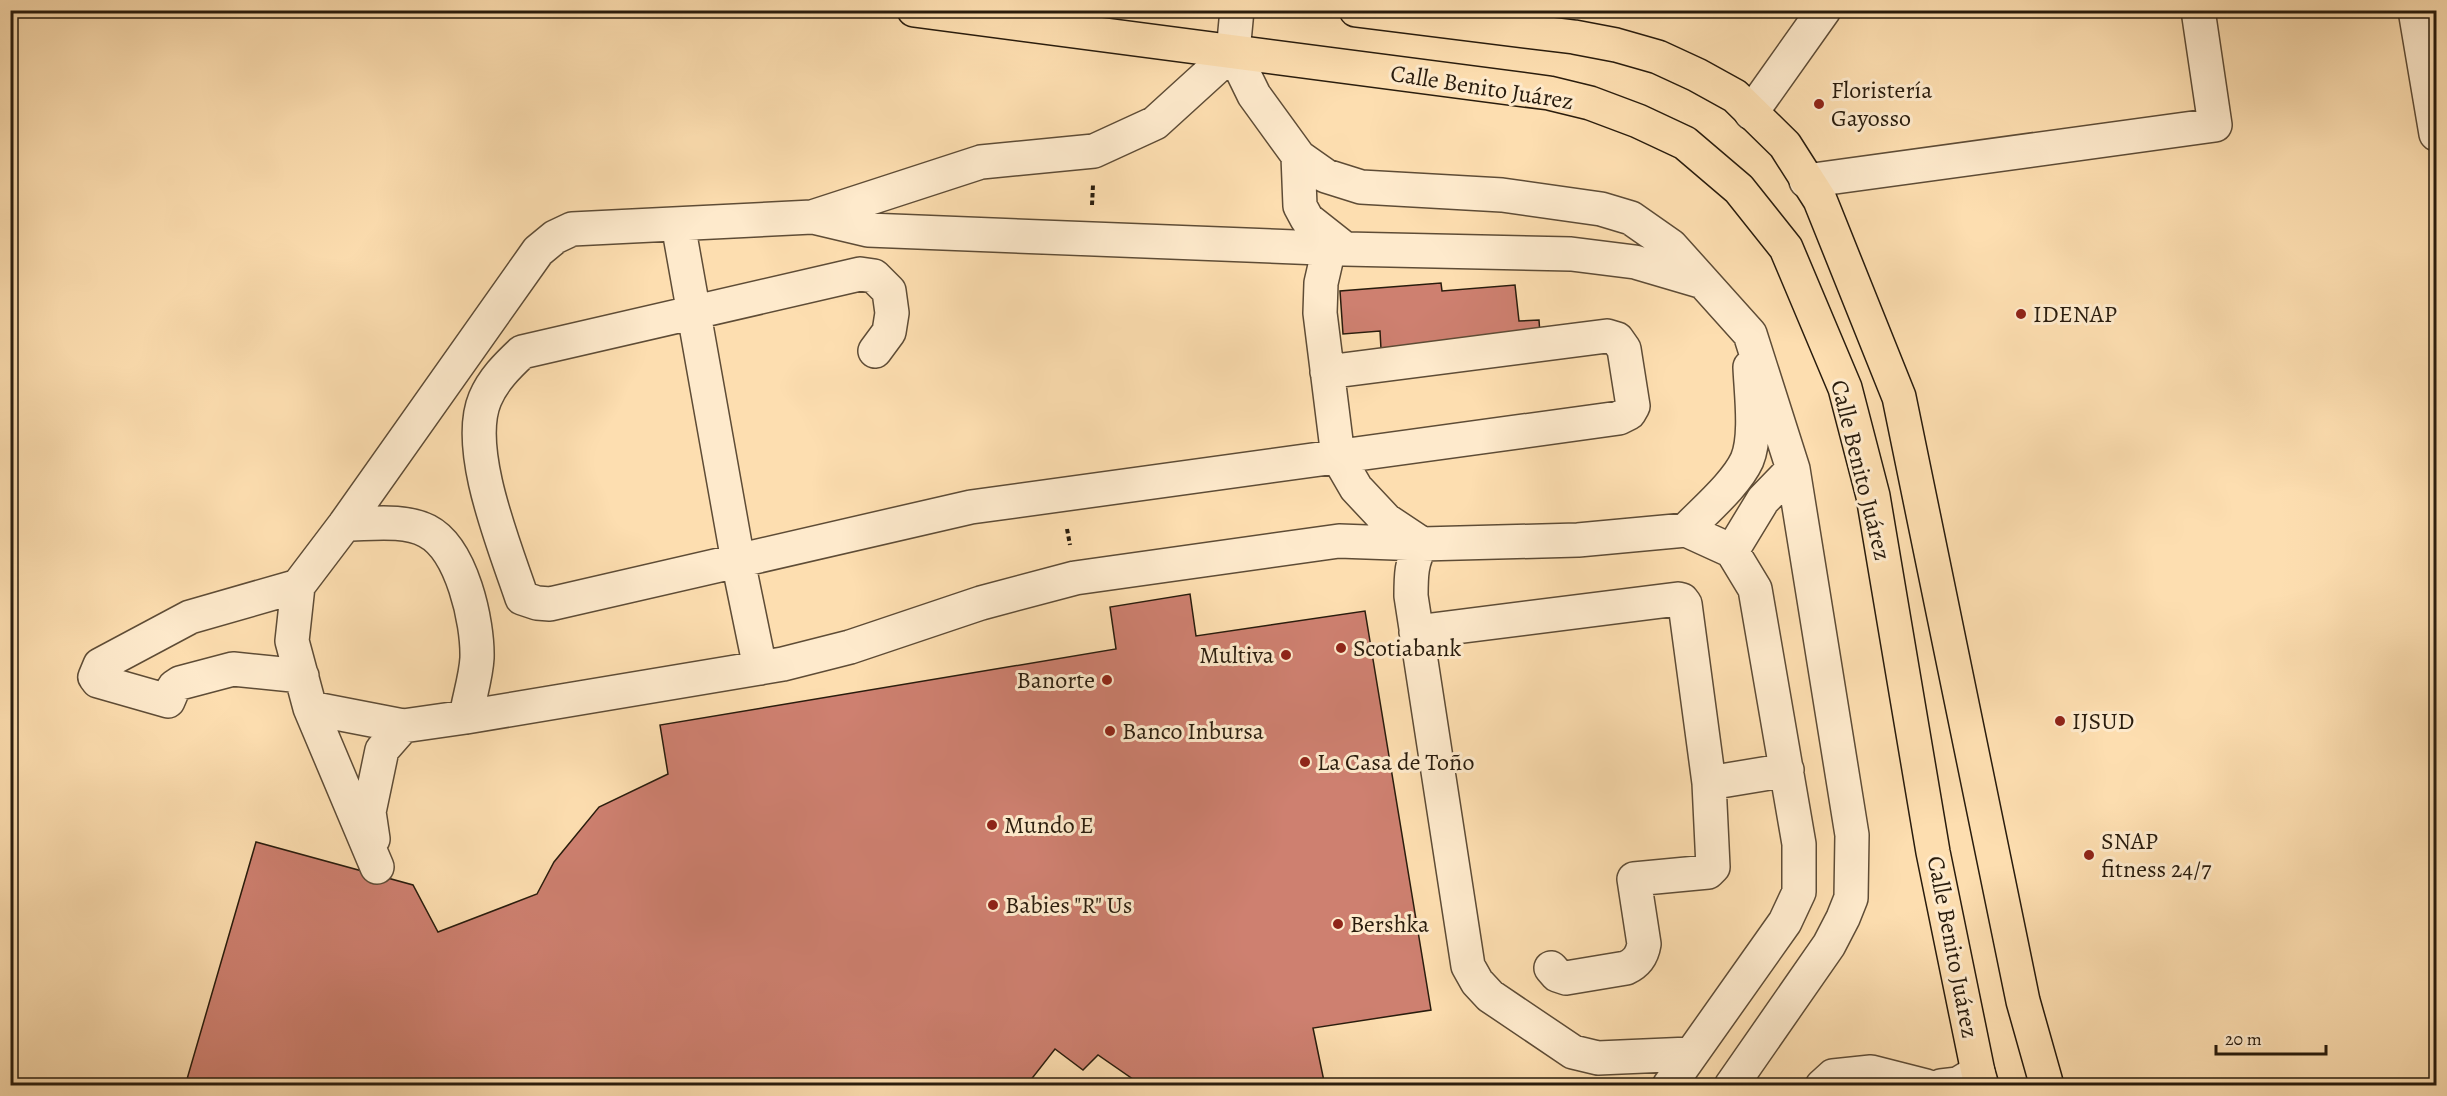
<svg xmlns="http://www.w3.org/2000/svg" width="2447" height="1096" viewBox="0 0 2447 1096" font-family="Alegreya,serif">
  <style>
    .building { fill: #ce8070; stroke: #291c0d; stroke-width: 1.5 }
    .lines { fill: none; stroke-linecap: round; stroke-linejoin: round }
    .minor-casing { stroke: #5e4c36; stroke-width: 36 }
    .major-casing { stroke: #291c0d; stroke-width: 36 }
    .path { stroke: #291c0d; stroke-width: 4; stroke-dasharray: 4.5 3; stroke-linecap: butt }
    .minor { stroke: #feeacc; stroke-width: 33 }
    .major { stroke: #fddeb0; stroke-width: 33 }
    .poi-dot { fill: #8f2418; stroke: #feeacc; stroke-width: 2 }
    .labels { text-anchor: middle; stroke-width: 6; stroke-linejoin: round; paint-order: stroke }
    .street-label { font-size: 24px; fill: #291c0d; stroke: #feeacc }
    .poi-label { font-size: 24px; fill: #291c0d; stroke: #feeacc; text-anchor: start }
  </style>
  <rect width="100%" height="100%" fill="#fddeb0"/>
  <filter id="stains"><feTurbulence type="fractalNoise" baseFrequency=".00333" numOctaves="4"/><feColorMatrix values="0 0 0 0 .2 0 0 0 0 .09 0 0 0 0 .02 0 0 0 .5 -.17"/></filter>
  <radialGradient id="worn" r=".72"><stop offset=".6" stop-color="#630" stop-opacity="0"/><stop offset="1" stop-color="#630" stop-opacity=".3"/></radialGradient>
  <path class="building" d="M 1441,283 L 1442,291 L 1515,285 L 1519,321 L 1539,320 L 1540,334 L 1381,349 L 1380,331 L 1343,334 L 1340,291 Z
    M 1190,594 L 1196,636 L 1365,611 L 1431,1010 L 1313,1028 L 1325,1086 L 1135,1086 L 1137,1082 L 1098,1055 L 1083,1070 L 1055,1049 L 1026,1086 L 185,1086 L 256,842 L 413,885 L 438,932 L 537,894 L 554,862 L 599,807 L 668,774 L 660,725 L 1116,649 L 1110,607 Z"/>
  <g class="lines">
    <defs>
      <path id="minor" d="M 2415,10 L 2436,134
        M 1233,52 L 1254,95 L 1299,157 L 1326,176 L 1361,187 L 1502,195 L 1601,209 L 1631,218 L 1671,246 L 1750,334 L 1793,469 L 1852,835 L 1851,898 L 1843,918 L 1829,945 L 1731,1086
        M 1233,52 L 1237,10
        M 1751,113 L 1824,10
        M 1298,156 L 1300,206 L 1307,219 L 1345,249
        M 1806,181 L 2215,125 L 2198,10
        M 813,217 L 868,230 L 1345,249 L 1571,254 L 1635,262 L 1703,282
        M 678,224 L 738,561 L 760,668
        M 1329,248 L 1321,283 L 1320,313 L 1338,457 L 1356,488 L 1386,520 L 1422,544 C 1411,560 1411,577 1411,596 L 1468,966 L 1477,982 L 1490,996 L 1573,1052 L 1598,1058 L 1690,1054
        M 875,351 L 889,332 L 892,313 L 889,291 L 874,276 L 860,274 L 522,352 C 507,366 493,380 485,399 C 464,449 505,547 522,598 L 537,603 L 550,604 L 971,507 L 1619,418 L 1629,413 L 1633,406 L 1624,349 L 1617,339 L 1607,336 L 1327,372
        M 345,524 C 371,524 404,519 427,531 C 462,549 478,622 477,658 C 476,677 469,698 466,717
        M 1686,530 C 1705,510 1736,484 1747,460 C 1757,436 1751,393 1750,367
        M 1732,551 L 1763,500 L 1793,469
        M 298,586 L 190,617 L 100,665 L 95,677 L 98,681 L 168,701 L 174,687 L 180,683 L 233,669 L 302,676
        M 1416,632 L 1678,599 L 1682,600 L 1685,604 L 1709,783 L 1713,867 L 1708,872 L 1634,879 L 1644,944 C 1642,956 1637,963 1626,968 L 1566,978 L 1557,975 L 1551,968
        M 310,708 L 403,726 L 466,717 L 783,664 L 850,647 L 981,603 L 1075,578 L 1339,541 L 1422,544 L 1578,540 L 1686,530 L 1732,551 L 1755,589 L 1799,844 L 1799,892 L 1785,922 L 1669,1086
        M 1709,783 L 1787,770
        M 373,839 L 369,812 L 382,750 L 403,726
        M 377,867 L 310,708 L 292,641 L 298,586 L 345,524 L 538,251 L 555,237 L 572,229 L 812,217 L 981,162 L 1094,151 L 1155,123 L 1233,52
        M 1822,1086 L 1833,1076 L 1871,1072 L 1926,1086
        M 1941,1086 L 1958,1084 L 1978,1072"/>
      <path id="major" d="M 914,10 L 1549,93 L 1590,103 L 1638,121 L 1685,143 L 1739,189 L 1786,248 L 1845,388 L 1873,496 L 1933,852 L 1978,1072 L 1982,1086
        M 1356,10 L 1574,37 L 1616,45 L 1658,57 L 1697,75 L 1735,96 L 1785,145 L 1820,200 L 1899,397 L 2023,1001 L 2047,1086"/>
    </defs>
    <use href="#minor" class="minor-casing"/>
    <use href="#major" class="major-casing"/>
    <path class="path" d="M 1092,205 L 1093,185
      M 1067,529 L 1070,545"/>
    <use href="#minor" class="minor"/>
    <use href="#major" class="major"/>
  </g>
  <g class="poi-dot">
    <circle cx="1819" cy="104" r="6"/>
    <circle cx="2021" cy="314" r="6"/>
    <circle cx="1341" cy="648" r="6"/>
    <circle cx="1286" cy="655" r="6"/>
    <circle cx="1107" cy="680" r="6"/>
    <circle cx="2060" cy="721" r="6"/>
    <circle cx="1110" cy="731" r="6"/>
    <circle cx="1305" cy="762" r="6"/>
    <circle cx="992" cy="825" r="6"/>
    <circle cx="2089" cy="855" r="6"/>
    <circle cx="993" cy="905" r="6"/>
    <circle cx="1338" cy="924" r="6"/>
  </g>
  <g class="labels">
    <g class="street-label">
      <text transform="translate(1482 87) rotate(9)" y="8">Calle Benito Juárez</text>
      <text transform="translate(1861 470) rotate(76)" y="8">Calle Benito Juárez</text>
      <text transform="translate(1953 947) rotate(79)" y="8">Calle Benito Juárez</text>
    </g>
    <g class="poi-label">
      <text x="1831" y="98">Floristería<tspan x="1831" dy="28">Gayosso</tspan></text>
      <text x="2033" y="322">IDENAP</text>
      <text x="1353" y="656">Scotiabank</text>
      <text x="1274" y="663" text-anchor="end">Multiva</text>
      <text x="1095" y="688" text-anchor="end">Banorte</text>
      <text x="2072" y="729">IJSUD</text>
      <text x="1122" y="739">Banco Inbursa</text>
      <text x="1317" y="770">La Casa de Toño</text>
      <text x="1004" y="833">Mundo E</text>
      <text x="2101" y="849">SNAP<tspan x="2101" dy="28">fitness 24/7</tspan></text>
      <text x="1005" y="913">Babies "R" Us</text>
      <text x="1350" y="932">Bershka</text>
    </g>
  </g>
  <rect width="2447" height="1096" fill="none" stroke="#fddeb0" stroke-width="36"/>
  <rect x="12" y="12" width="2423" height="1072" fill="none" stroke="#291c0d" stroke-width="3"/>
  <rect x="18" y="18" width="2411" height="1060" fill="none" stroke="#291c0d" stroke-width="1.5"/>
  <path d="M2216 1045v9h110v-9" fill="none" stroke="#291c0d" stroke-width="3"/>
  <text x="2225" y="1045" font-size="18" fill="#291c0d" stroke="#feeacc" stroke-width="4.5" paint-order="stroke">20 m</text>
  <rect width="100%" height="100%" filter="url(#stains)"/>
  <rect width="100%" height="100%" fill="url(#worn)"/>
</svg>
